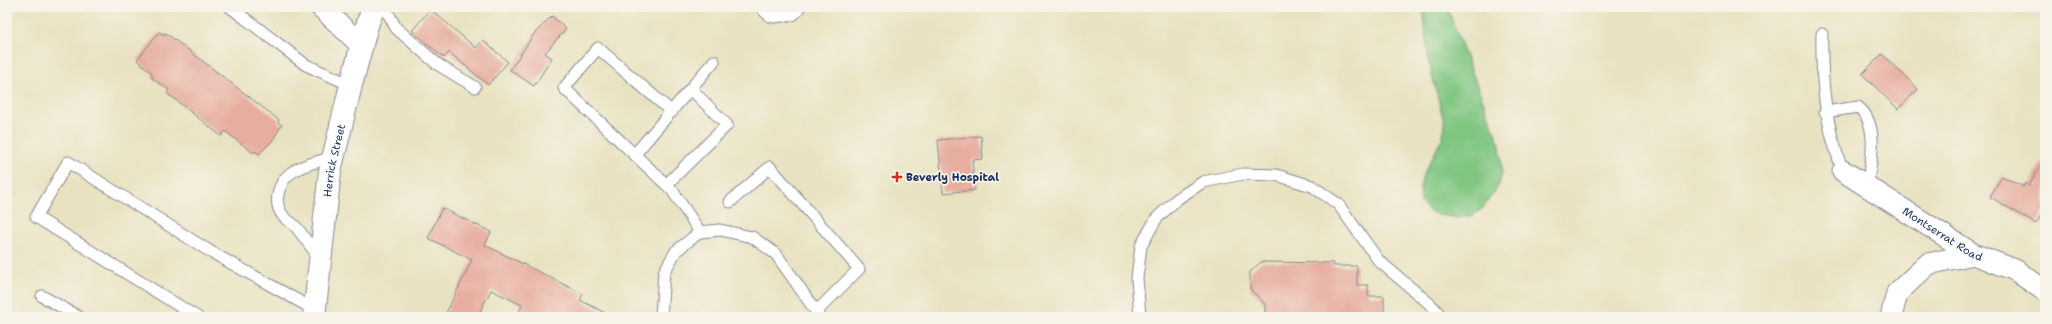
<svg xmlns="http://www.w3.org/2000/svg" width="2052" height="324" viewBox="0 0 2052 324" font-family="'Shantell Sans',sans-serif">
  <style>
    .green { fill: #80c681; stroke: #4e7a70 }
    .building { fill: #e7aea0 }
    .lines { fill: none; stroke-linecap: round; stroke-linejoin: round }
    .service-casing { stroke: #828890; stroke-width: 13 }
    .minor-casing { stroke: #828890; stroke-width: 23 }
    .tertiary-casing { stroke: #828890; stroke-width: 24 }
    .service { stroke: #fff; stroke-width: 11 }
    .minor { stroke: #fff; stroke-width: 21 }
    .tertiary { stroke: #fff; stroke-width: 22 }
    .poi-dot { fill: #c8321e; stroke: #f7f3e8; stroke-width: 1.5 }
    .labels { text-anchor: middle; stroke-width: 3.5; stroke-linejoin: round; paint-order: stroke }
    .street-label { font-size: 11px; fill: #1b2f5e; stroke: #f7f3e8 }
    .poi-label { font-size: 11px; font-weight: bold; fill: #1b2f5e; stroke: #f7f3e8; text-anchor: start }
  </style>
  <rect width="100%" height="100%" fill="#f7f3e8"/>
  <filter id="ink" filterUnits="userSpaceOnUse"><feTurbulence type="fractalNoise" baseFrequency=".025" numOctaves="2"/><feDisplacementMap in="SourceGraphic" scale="8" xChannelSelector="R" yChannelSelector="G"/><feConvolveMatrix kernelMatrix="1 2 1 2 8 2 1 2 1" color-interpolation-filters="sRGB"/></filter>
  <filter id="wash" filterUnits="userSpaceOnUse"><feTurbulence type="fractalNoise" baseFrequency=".012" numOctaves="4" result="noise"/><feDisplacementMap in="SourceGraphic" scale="16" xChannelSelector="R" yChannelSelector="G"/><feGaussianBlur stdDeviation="0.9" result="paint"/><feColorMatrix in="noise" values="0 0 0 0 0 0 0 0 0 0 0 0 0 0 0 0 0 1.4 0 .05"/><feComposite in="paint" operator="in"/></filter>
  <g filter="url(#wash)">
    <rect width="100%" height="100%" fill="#e9e2c1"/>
    <path class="green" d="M 1423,7 L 1447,7 L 1500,145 L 1502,172 L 1499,185 L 1483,208 L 1472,216 L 1458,218 L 1444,216 L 1430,212 L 1421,203 L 1420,189 L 1423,175 L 1442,139 L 1445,126 L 1428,59 Z"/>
    <g id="blocks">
      <path class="building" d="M 430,9 L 476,48 L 483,40 L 508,62 L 488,85 L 449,52 L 444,58 L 412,31 Z
        M 552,16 L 566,29 L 545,53 L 552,58 L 534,86 L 510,70 L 534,34 Z
        M 159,32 L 164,35 L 166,33 L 279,120 L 278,123 L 282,125 L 272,141 L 259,154 L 255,151 L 253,153 L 225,131 L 221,136 L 167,93 L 169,90 L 152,78 L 152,73 L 137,60 Z
        M 1882,54 L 1918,89 L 1898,109 L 1862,74 Z
        M 981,136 L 983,159 L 972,160 L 975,190 L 943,193 L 938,140 Z
        M 2045,158 L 2045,208 L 2036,224 L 1990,197 L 2002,176 L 2023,187 L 2025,183 L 2029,186 Z
        M 442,208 L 491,232 L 485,245 L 583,294 L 580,300 L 613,317 L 517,317 L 522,305 L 491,290 L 477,317 L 444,317 L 472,260 L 428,238 Z
        M 1261,262 L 1333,263 L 1333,266 L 1357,266 L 1357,285 L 1368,285 L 1368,296 L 1384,296 L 1384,317 L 1265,317 L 1265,304 L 1250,289 L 1250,272 Z"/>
    </g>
  </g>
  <g filter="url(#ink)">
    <use href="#blocks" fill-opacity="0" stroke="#828890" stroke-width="1"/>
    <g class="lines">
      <defs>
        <path id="service" d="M 230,7 L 306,65 L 351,85
          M 385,7 L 396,28 L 437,64 L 475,87
          M 1822,34 C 1821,82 1825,125 1843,171
          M 672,112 L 598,48 L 564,88 L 672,190 L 700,232
          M 1825,112 L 1858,107 C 1880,124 1871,163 1867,186
          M 635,154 L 714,61
          M 667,184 L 727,125 L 691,89
          M 730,202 L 770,167 L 859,269 L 816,312
          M 320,257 C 311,248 305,238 297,228 C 293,223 287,221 283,216 C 272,202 279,181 292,172 C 303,164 321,161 333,157
          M 42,296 L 79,317
          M 197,317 L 36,217 L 68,162 L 211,252 L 315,310
          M 661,317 L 664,272 L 676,251 L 700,232 L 720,230 L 752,237 L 776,254 L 820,317
          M 1140,317 L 1137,278 L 1141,246 L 1156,219 L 1177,199 L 1203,182 L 1243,174 L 1276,175 L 1312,186 L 1338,204 L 1379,261 L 1431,305 L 1442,317"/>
        <g id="minor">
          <path d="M 321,7 L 362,46"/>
          <path d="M 767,7 L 773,12 L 791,10 L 794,7"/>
          <path id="s1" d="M 1843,171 L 1973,254 L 2015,270 L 2045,291"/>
          <path d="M 1891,317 L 1897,293 L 1928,264 L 1973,254"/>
        </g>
        <g id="tertiary">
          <path id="s2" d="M 314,317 L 330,171 L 351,85 L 368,22 L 374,7"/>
        </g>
      </defs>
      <use href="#service" class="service-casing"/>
      <use href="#minor" class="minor-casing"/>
      <use href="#tertiary" class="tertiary-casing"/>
      <use href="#service" class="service"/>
      <use href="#minor" class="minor"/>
      <use href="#tertiary" class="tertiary"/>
    </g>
  </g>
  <path class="poi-dot" d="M895 171h4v4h4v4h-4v4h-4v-4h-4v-4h4z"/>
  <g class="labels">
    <g class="street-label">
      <text dy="4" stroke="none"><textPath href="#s2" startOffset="158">Herrick Street</textPath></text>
      <text dy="4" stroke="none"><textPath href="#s1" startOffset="118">Montserrat Road</textPath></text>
    </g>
    <g class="poi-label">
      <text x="906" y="181">Beverly Hospital</text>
    </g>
  </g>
  <rect width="2052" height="324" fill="none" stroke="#f7f3e8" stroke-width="24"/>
</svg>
